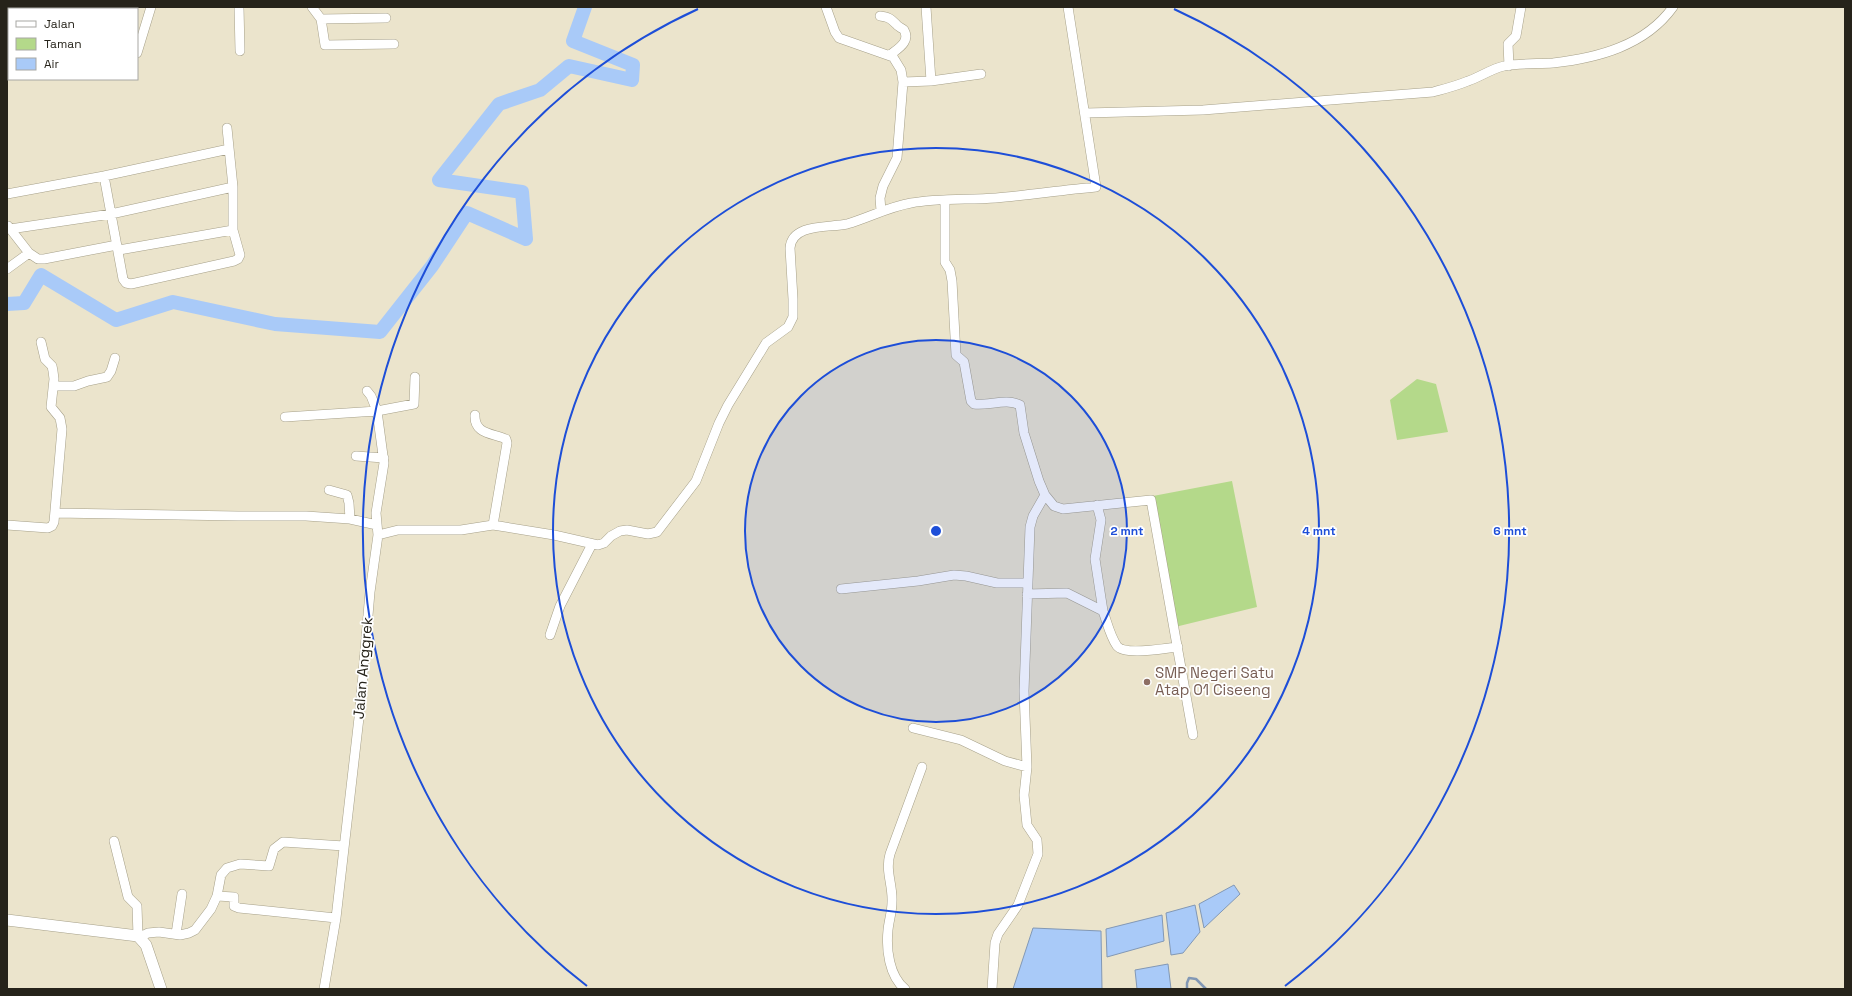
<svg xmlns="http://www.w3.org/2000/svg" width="1852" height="996" viewBox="0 0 1852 996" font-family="'Space Grotesk',sans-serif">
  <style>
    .green { fill: #b4d98a }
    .water { fill: #a9caf8; stroke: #8298b5 }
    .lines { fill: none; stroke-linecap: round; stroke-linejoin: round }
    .stream { stroke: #8298b5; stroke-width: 2.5 }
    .river { stroke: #a9caf8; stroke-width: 14 }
    .minor-casing { stroke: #a6a089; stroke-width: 10 }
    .tertiary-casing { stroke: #a6a089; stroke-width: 12 }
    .minor { stroke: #fff; stroke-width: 9 }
    .tertiary { stroke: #fff; stroke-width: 11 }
    .ring { fill: none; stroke: #1d4ed8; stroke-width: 2 }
    .education-dot { fill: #8d6e63; stroke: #fff; stroke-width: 1.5 }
    .labels { text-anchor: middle; stroke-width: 3.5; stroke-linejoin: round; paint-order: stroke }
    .street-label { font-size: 15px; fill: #26231a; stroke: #fff }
    .education-label { font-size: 15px; fill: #785e54; stroke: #fff; text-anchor: start }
    .centre { fill: #1d4ed8; stroke: #fff; stroke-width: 2 }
    .ring-label { font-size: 12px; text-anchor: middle; font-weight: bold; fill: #1d4ed8; stroke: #fff; stroke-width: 3.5; stroke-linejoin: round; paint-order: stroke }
  </style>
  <rect width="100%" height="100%" fill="#ebe4cc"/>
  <path class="green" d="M 1417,379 L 1436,384 L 1448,432 L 1397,440 L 1390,400 Z
    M 1232,481 L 1257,607 L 1175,627 L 1153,496 Z"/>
  <path class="water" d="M 1234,885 L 1240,894 L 1204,928 L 1199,904 Z
    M 1195,905 L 1200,932 L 1183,953 L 1171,955 L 1166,913 Z
    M 1162,915 L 1164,941 L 1107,957 L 1106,929 Z
    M 1033,928 L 1101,931 L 1102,989 L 1013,989 Z
    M 1168,964 L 1171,989 L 1137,989 L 1135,970 Z"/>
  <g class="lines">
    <path class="stream" d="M 1187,989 L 1187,983 L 1189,978 L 1196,979 L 1206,989"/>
    <path class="river" d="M 7,304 L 24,303 L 41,275 L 116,320 L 173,302 L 275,324 L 380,332 L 432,266 L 467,213 L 526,239 L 522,192 L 439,180 L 499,104 L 540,90 L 569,66 L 632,80 L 633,65 L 573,41 L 585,7"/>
    <defs>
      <path id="minor" d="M 239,7 L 240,51
        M 312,7 L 321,19 L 325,45 L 394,44
        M 826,7 L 835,32 L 839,38 L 893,57 L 901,70 L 903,82 L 897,158 L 883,186 L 880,198 L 881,211
        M 926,7 L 931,81
        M 880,16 C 888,17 890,18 896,24 C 898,27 902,28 904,30 C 911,42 897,49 890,55
        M 321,19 L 386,18
        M 7,46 L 9,36
        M 137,53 L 151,7
        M 1509,66 L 1508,44 L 1516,36 L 1521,7
        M 903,82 L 931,81 L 981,74
        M 1086,113 L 1203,110 L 1433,92 C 1444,89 1456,86 1468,81 C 1480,77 1491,69 1504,66 C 1520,63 1537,64 1553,63 C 1597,58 1645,46 1673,7
        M 104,176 L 123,279 L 126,283 L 131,284 L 234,261 L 238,259 L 240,255 L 233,230 L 233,187 L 227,128
        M 7,194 L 104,176 L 229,149
        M 945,200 L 945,262 L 950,270 L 952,281 L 956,355 L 964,362 L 971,401 L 974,404 C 988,406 1007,398 1020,405 L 1024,433 L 1039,481 L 1045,495 L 1054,506 L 1063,509 L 1151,500 L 1193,735
        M 10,229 L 111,214 L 233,187
        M 119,250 L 233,230
        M 29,253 L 38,259 L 44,259 L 117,245
        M 7,269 L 29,253 L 8,226
        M 54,386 L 74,386 L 88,381 L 107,377 L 111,371 L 115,358
        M 475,415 C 474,434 492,433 506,439 L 507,443 L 493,525
        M 285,417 L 377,411 L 371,396 L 367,391
        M 356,456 L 384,458
        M 329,490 L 347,495 L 349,503 L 350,519 L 377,525
        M 1097,505 L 1101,520 L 1095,559 L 1103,611
        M 55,513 L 238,516 L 306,516 L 350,519
        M 7,525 L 48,528 L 52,526 L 54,522 L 62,429 L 60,418 L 51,407 L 54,379 L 53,371 L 52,366 L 45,359 L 41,342
        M 378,535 L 398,530 L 461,530 L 493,525 L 554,535 L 598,545 L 604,543 L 611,536 L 620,531 L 627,530 L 648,534 L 657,532 L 696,481 L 719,423 L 728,405 L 766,343 L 788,327 L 793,317 L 793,299 L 790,248 C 792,223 829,228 847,224 C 868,218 888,207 911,203 C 938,198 968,200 996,198 C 1029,195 1063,190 1096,187 L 1068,7
        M 841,589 L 918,581 L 954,575 L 966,576 L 997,583 L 1027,583
        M 1027,594 L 1067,593 L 1103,611 C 1107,622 1110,636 1117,646 C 1125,656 1165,648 1178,647
        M 550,635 L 560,606 L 592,544
        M 913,728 L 961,740 L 1005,761 L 1027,767
        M 114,841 L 128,897 L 137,906 L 138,936
        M 217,896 L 234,897 L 234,906 L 239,908 L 336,918
        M 176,934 L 182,894
        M 140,937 L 148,933 L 159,932 L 180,935 L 189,933 L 195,930 L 211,909 L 217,896 L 221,875 L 227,868 L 240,864 L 269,866 L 274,849 L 283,842 L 344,846
        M 324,989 L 336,918 L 360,709 L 370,592 L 378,535 L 376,513 L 384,463 L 377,411 L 414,404 L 415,377
        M 905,989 C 889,976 886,949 888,930 C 889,920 892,912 892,902 C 893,885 885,871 890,854 L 922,767
        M 992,989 L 995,943 L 998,934 L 1018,905 L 1038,854 L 1037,840 L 1027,825 L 1024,795 L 1027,767 L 1024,691 L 1030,527 L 1033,516 L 1045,495"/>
      <path id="tertiary" d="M 7,920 L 138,936 L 146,945 L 161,989"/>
    </defs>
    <use href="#minor" class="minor-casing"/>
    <use href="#tertiary" class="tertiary-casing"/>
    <use href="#minor" class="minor"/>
    <use href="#tertiary" class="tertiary"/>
  </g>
  <circle cx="936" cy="531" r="191" fill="#1d4ed8" fill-opacity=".12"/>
  <g class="ring">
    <circle cx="936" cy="531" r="191"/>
    <circle cx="936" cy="531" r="383"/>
    <path d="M587 986A574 574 0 0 1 698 9M1174 9A574 574 0 0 1 1285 986"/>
  </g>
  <circle class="education-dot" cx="1147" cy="682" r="4"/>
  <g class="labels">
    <g class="street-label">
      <text transform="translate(363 668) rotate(-85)" y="5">Jalan Anggrek</text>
    </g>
    <g class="education-label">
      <text x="1155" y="678">SMP Negeri Satu<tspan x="1155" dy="17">Atap 01 Ciseeng</tspan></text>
    </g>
  </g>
  <circle cx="936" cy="531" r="6" class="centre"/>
  <g class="ring-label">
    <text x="1127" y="535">2 mnt</text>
    <text x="1319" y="535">4 mnt</text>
    <text x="1510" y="535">6 mnt</text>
  </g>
  <rect width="1852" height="996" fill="none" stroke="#26231a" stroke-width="16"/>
  <rect x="8" y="8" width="130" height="72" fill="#ffffff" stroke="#a8a7a3"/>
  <rect x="16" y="21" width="20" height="6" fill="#ffffff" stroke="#a8a7a3"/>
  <text x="44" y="28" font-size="12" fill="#26231a">Jalan</text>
  <rect x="16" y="38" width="20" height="12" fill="#b4d98a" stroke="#a8a7a3"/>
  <text x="44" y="48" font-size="12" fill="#26231a">Taman</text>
  <rect x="16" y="58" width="20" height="12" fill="#a9caf8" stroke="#a8a7a3"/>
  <text x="44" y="68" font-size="12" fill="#26231a">Air</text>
</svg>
